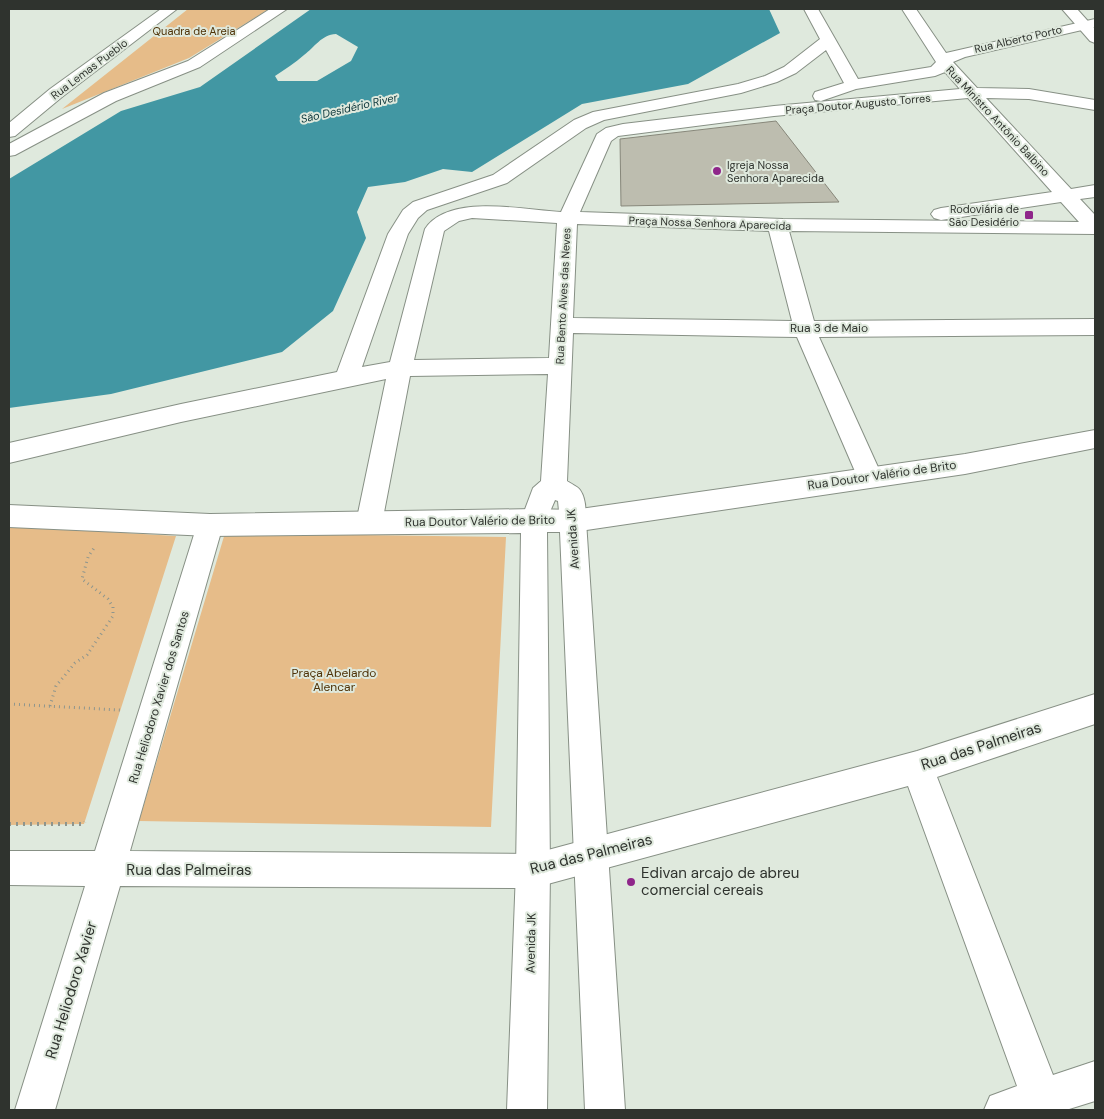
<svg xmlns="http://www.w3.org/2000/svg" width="1104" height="1119" viewBox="0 0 1104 1119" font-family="'DM Sans',sans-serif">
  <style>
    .green { fill: #e6bc89 }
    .water { fill: #4297a3; fill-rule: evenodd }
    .building { fill: #bdbdaf; stroke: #87877a }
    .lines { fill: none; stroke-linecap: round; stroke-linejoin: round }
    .minor-casing { stroke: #879085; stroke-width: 2 }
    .tertiary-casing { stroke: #879085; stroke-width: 2 }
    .secondary-casing { stroke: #879085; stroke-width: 2 }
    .path-far1 { stroke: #8e958d; stroke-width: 3; stroke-dasharray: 1 4; stroke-linecap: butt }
    .path { stroke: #8e958d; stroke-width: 4; stroke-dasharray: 2 5; stroke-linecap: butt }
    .minor { fill: #fff; fill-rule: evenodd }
    .tertiary { fill: #fff; fill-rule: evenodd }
    .secondary { fill: #fff; fill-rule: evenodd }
    .poi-dot { fill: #8f268a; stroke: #dfe9dd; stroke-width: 2 }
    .labels { text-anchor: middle; stroke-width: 4; stroke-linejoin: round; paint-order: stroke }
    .far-park-label { font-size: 11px; fill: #4e3207; stroke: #dfe9dd }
    .far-street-label { font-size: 11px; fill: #2f332e; stroke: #dfe9dd }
    .far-water-label { font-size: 11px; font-style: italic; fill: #0a3439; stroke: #dfe9dd }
    .far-poi-label { font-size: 11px; fill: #2f332e; stroke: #dfe9dd; text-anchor: start }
    .street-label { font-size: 12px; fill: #2f332e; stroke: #dfe9dd }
    .park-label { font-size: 12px; fill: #4e3207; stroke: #dfe9dd }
    .near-street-label { font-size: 15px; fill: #2f332e; stroke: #dfe9dd }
    .near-poi-label { font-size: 15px; fill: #2f332e; stroke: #dfe9dd; text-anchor: start }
  </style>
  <rect width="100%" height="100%" fill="#dfe9dd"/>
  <path class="green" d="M 188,9 L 269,9 L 189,58 L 62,109 Z
    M 9,526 L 176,536 L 84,824 L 9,825 Z
    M 225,533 L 506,537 L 491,827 L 139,821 Z"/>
  <path class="water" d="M 311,9 L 769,9 L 780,33 L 688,84 L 582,104 L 472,172 L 443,169 L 405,182 L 368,187 L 357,212 L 366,238 L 333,311 L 282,352 L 111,394 L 9,408 L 9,179 L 121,111 L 200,87 ZM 336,34 L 358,47 L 351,61 L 317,81 L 278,81 L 275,76 C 285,69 295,63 304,55 C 315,47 321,35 336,34 Z"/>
  <path class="building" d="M 776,121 L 839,202 L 621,206 L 620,139 Z"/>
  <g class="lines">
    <defs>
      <path id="minor" d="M 161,9 L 177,9 L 62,97 L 15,136 L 9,137 L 9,123 L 50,89 Z
        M 270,9 L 287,9 L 200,67 L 116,101 L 15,155 L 9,156 L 9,144 L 104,93 L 188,61 Z
        M 804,9 L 818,9 L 858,79 L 931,67 L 936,62 L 902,9 L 916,9 L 946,53 L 1095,19 L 1095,27 L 965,57 L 953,62 L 977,88 L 1029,89 L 1095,100 L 1095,110 L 1029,99 L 986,98 L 1071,189 L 1095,185 L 1095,197 L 1080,199 L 1095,215 L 1095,234 L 789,231 L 814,321 L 1095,319 L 1095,335 L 819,337 L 882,476 L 878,483 L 869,486 L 860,483 L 797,337 L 573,333 L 567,481 C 571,484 577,486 580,490 C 587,500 587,519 582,529 L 573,532 L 564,529 L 560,521 L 558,501 L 555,500 L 543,528 L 534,531 L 525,528 L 521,520 L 533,488 L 541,481 L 548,374 L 410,376 L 382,523 L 378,531 L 369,534 L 360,531 L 356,523 L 386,379 L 181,422 L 9,463 L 9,443 L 181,404 L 337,372 L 388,234 L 403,210 L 413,202 L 493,175 L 574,120 L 593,112 L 738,84 L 765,76 L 784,67 L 820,39 ZM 826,50 L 844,83 L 815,92 L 813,96 L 815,100 L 821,101 L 856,89 L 935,76 L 945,72 L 960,89 L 774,106 L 623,124 L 606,128 L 597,134 L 561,212 C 523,210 449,193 425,229 L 390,362 L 362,367 L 408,234 L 418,218 L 427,210 L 507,183 L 586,128 L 604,120 L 741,93 L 777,82 L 796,73 ZM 968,98 L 1052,192 L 941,208 L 934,210 L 931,214 L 934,218 L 941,220 L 1061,202 L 1079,222 L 783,219 L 580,212 L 611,141 L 618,136 L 774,116 ZM 472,218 L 557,223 L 549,358 L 414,360 L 444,231 L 459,221 ZM 577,224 L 769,231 L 792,321 L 573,318 Z
        M 210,514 L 219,517 L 223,525 L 130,851 L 533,854 L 917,751 L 1095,694 L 1095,724 L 937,777 L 1053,1075 L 1095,1061 L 1095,1101 L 1066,1110 L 984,1110 L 990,1096 L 1017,1086 L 908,786 L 533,888 L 120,886 L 55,1110 L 15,1110 L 85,886 L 9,885 L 9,851 L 95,851 L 197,525 L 201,517 Z"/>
      <path id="tertiary" d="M 1062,9 L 1077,9 L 1095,29 L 1095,43 L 1090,41 Z
        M 1095,430 L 1095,448 L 965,474 L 573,532 L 564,529 L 560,521 L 564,513 L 573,510 L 965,454 Z"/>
      <path id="secondary" d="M 9,505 L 210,514 L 534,509 L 573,510 L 582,513 L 586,521 L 625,1110 L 585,1110 L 560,532 L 547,532 L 550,871 L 547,1110 L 507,1110 L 516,871 L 521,533 L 210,536 L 9,527 Z"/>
    </defs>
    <use href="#minor" class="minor-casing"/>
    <use href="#tertiary" class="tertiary-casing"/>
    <use href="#secondary" class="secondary-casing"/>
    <path class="path-far1" d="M 9,704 L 120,710
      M 50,706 L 56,686 L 75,663 L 87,655 L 113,616 L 113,607 L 108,599 L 82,579 L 88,557 L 94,548"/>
    <path class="path" d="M 9,824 L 84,824 L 85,822"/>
    <use href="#minor" class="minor"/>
    <use href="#tertiary" class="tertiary"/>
    <use href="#secondary" class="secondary"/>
  </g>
  <g class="poi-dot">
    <circle cx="717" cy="171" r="5"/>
    <rect x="1024" y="210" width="10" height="10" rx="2.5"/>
    <circle cx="631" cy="882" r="5"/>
  </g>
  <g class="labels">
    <g class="far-park-label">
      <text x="194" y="35">Quadra de Areia</text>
    </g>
    <g class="far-street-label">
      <text transform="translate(1018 39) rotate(-13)" y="4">Rua Alberto Porto</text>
      <text transform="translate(89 69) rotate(-37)" y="4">Rua Lemas Pueblo</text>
      <text transform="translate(858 104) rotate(-5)" y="4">Praça Doutor Augusto Torres</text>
      <text transform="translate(998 121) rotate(47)" y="4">Rua Ministro Antônio Balbino</text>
      <text transform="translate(710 223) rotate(2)" y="4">Praça Nossa Senhora Aparecida</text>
      <text transform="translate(563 296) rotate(-87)" y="4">Rua Bento Alves das Neves</text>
    </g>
    <g class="far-water-label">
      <text transform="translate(349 108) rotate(-13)" y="4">São Desidério River</text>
    </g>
    <g class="far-poi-label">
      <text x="727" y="169">Igreja Nossa<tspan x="727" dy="13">Senhora Aparecida</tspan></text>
      <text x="1019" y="213" text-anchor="end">Rodoviária de<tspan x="1019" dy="13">São Desidério</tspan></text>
    </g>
    <g class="street-label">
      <text x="829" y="332">Rua 3 de Maio</text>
      <text transform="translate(882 475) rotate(-8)" y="4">Rua Doutor Valério de Brito</text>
      <text transform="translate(480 521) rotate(-1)" y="4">Rua Doutor Valério de Brito</text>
      <text transform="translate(573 539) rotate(-94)" y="4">Avenida JK</text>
      <text transform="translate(159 697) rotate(-73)" y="4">Rua Heliodoro Xavier dos Santos</text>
      <text transform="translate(531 943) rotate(-89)" y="4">Avenida JK</text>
    </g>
    <g class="park-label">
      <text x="334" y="677">Praça Abelardo<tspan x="334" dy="14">Alencar</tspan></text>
    </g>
    <g class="near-street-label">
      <text transform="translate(981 746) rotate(-18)" y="5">Rua das Palmeiras</text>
      <text transform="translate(591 854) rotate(-14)" y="5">Rua das Palmeiras</text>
      <text x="189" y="875">Rua das Palmeiras</text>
      <text transform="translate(71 990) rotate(-73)" y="5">Rua Heliodoro Xavier</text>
    </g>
    <g class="near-poi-label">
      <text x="641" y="878">Edivan arcajo de abreu<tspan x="641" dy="17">comercial cereais</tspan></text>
    </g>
  </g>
  <rect width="1104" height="1119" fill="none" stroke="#2f332e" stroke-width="20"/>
</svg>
